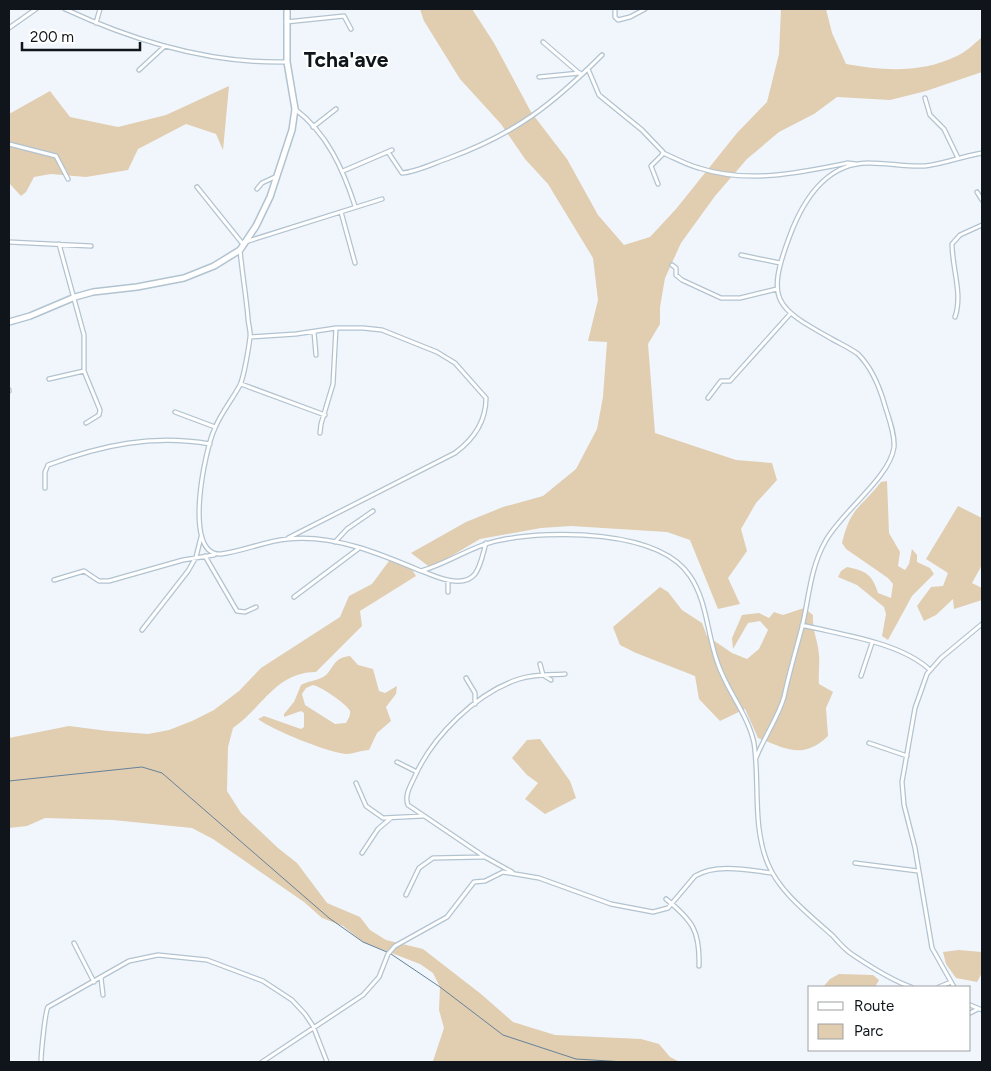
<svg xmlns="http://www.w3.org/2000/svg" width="991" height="1071" viewBox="0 0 991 1071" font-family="Figtree,sans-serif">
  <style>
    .green { fill: #e1cdb0; fill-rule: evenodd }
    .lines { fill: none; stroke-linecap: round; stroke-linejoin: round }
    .stream { stroke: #658299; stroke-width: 1 }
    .street-casing { stroke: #b2c3d0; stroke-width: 5.5 }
    .secondary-casing { stroke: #b2c3d0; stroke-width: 8 }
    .street { stroke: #fff; stroke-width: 3 }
    .secondary { stroke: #fff; stroke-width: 5 }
    .labels { text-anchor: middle; stroke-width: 4; stroke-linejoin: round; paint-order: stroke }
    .quarter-label { font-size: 21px; font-weight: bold; fill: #0f151a; stroke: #fff }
  </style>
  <rect width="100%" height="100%" fill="#f0f6fc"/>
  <path class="green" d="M 420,9 L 472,9 L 494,43 L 531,112 L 567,159 L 598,215 L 624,245 L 650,237 L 676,209 L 737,133 L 767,102 L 779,54 L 781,9 L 826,9 L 832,33 L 846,64 C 884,71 922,73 957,56 C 966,52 974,44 982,37 L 982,72 L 926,91 L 890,100 L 837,97 L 814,114 L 779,132 L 747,159 L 715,196 L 681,243 L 665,278 L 660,307 L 660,324 L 648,344 L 655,433 L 736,460 L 772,463 L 777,480 L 756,503 L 741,529 L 747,551 L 728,578 L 740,604 L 718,609 L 690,540 L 667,532 L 571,526 L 541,528 L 480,539 L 431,568 L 411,553 L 466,522 L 503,507 L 543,496 L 576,469 L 597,429 L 603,397 L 607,342 L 588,341 L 598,300 L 593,258 L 548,184 L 525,159 L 501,124 L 460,79 L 424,21 Z
    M 229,86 L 223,150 L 216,134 L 186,124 L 138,149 L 128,170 L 86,177 L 51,174 L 34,177 L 26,192 L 21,196 L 9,183 L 9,114 L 50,91 L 70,117 L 118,127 L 166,115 Z
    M 887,481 L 889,533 L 900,552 L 898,566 L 905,570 L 909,564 L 912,549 L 917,555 L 917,562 L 930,568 L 934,574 L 912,596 L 888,640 L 882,636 L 886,614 L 884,607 L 857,585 L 838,577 L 841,571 L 847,567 C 866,571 872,574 878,593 L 891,598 L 893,584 L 888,578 L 846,549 L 842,543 C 851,506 860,509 881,482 Z
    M 958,506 L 982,518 L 982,565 L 972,583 L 982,588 L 982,600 L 954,609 L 953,599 L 936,615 L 924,621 L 917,606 L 931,587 L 943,586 L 948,573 L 926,559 Z
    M 389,561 C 403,561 409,563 416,576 L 360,611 L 362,626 L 316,672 C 276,672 262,708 233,728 L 228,747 L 227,791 L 241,813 L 278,848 L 297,863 L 327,903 L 360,917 L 370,930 L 386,940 L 423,949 L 481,994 L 513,1022 L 555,1035 L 641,1039 L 659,1044 L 670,1057 L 680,1062 L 433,1061 L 444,1028 L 439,1010 L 440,987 L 433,973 L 420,964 L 363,942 L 343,926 L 322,918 L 304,902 L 213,839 L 192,828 L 113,820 L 45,818 L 27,826 L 9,828 L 9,738 L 69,726 L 108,731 L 148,734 L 169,730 L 192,721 L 214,710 L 239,691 L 261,668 L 340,617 L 349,596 L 372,584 Z
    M 660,587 L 668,592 L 682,610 L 702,623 L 707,636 L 732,653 L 747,659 L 759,649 L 768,630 L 760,621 L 748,623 L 733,649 L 732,638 L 742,615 L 759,613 L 769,618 L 774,612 L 783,615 L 804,608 L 813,615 C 812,630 818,641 819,655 C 820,665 818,674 819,684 L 833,692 L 826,708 L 828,736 C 803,760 786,749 758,738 L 745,709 L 720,721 L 699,699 L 695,676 L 636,653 L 620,645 L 613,627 Z
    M 350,656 L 358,665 L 373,669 L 379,691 L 385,693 L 397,686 L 396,694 L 386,707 L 391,721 L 377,733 L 369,750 C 362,750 353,754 346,754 C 329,753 270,729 258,719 L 264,716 L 301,729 L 304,727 L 304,713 L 301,711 L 284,717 L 284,714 L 294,702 L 301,685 C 308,681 315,681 321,678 C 334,673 330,658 350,656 ZM 313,685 C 320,686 347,704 350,711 C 351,715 348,719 346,723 L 335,724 L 305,705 L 302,694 L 306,688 Z
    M 540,739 L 570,781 L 576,798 L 545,814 L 525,799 L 538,783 L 527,775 L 512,758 L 527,740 Z
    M 959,950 L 982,952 L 982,973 L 977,982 L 956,978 L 946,964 L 943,952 Z
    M 839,974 L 873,975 L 879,980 L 875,987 L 823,987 L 830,979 Z"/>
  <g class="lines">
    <path class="stream" d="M 9,781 L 142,767 L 162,773 L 329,918 L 363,942 L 387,952
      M 391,954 L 440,987 L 503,1035 L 576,1059 L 625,1062"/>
    <defs>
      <path id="street" d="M 65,9 C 134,41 210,64 287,62
        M 615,9 L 615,17 L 618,20 L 630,17 L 645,9
        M 286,22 L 344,16 L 351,29
        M 96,23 L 100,9
        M 9,28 L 36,9
        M 543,42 L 579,73
        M 588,69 L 599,95 L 642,130 L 663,152 L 662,155 L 651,166 L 658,184
        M 139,70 L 165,46
        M 539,77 L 580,73
        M 925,98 L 930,115 L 944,129 L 958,158
        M 295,109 C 327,133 343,169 355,206
        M 313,127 L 336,109
        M 9,144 L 56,156 L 68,179
        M 388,152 L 402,173 C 417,172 434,163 449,158 C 515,134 553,104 602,55
        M 663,153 C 675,158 687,165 699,168 C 748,184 799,173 848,163 L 856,164
        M 343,171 L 392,150
        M 197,187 L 242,243 L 382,199
        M 257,189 L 262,183 L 277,176
        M 977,192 L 982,200
        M 341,212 L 355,263
        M 9,242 L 91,246
        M 59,244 L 84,335 L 84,371 L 100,410 L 99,415 L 86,423
        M 240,250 C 242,272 246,295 248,318 C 248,324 251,331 250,337 C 249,346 244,377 240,385 C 232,400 221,413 215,428 C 205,448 182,557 221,554 C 244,551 265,541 288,539 C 333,534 381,554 421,571 C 449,563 473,545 501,540 C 550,530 659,529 690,576 C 707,601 707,633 717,661 C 726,690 748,714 754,743 C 760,783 752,826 768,864 C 780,893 810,915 833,936 C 839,943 845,950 853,955 C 871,967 891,980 911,987
        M 741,255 L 780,263
        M 672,265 L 676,268 L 676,275 L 682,280 L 721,298 L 740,298 L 777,289
        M 955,317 C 963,294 952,268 952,244 L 960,235 L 982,225
        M 314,332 L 316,355
        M 250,337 L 296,334 L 336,328 L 363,328 L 382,330 L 437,352 L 455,363 L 486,398 C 486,422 474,439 455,453 L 288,538
        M 49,379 L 84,371
        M 241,384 L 325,415
        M 9,390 L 9,391
        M 708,398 L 721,381 L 730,381 L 790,314
        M 175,412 L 215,427
        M 320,433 L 321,424 L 333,384 L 336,328
        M 45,488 L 45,472 L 48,465 C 102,445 153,434 210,444
        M 335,542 L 347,529 L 373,511
        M 205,556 L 237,611 L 245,612 L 256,607
        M 422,571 C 436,577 463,589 475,574 C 481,566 483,553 486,543
        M 54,580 L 84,571 L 99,581 L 109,581 L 183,560 L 214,555
        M 448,592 L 448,580
        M 294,597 L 358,549
        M 802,625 C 842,635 900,642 930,670
        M 142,630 L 188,571 L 196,557 L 201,537
        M 540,664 L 543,675 L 551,680
        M 861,676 L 872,643
        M 466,678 L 475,693 L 475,704
        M 869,743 L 907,756
        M 756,758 C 764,737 778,718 784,697 C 789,673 796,650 802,627 C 809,598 810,569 825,542 C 840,513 890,478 894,447 C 895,434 889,419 885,406 C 880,388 871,367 858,354 C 850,348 841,344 832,339 C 777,308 765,302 789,238 C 802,202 826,162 870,163 C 888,163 906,167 925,166 C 944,164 963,156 982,153
        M 397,762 L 417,772
        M 356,783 L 366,806 L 383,818 L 423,816
        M 362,853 L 378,829 L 391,818
        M 855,863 L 918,871
        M 512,872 L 485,857 L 408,805 C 404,795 411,785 415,776 C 433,736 476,693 519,679 C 534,674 550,675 565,674
        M 406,895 L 419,868 L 433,858 L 484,857
        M 666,899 C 693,921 700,931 699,966
        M 74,943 L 94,982
        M 101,978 L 103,995
        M 939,987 L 951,982
        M 954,987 L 932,948 L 915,848 L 904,805 L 902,782 L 915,708 L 927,674 L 941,658 L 982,624
        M 970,1005 L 982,1010
        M 970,1013 L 978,1009
        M 41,1062 C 41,1054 45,1012 48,1007 L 129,961 L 158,955 L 207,960 L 263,981 L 292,1000 L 305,1014 L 313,1026 L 327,1062
        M 262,1062 L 363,995 L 379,977 L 388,954 L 395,946 L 447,917 L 474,882 L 485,881 L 503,872 L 539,878 L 611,904 L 653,912 L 668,908 L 695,876 C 716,863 748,870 772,873"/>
      <path id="secondary" d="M 9,322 L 30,316 L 75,297 L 93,292 L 137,287 L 184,278 L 214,266 L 240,250 L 256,226 L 270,197 L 292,130 L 295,109 L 287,62 L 287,9"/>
    </defs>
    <use href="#street" class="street-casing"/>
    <use href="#secondary" class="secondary-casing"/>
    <use href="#street" class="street"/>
    <use href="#secondary" class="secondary"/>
  </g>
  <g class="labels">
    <g class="quarter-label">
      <text x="346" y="67">Tcha'ave</text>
    </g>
  </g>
  <rect width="991" height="1071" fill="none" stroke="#0f151a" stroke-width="20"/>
  <rect x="808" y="986" width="162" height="65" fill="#ffffff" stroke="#9fa1a3"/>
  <rect x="818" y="1002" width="25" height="8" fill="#ffffff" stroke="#9fa1a3"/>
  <text x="854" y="1011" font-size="15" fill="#0f151a">Route</text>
  <rect x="818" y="1024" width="25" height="15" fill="#e1cdb0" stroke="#9fa1a3"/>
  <text x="854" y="1036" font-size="15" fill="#0f151a">Parc</text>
  <path d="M22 42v8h118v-8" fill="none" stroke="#0f151a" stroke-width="2.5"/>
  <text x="30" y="42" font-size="15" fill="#0f151a" stroke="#ffffff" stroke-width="4" paint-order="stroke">200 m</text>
</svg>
